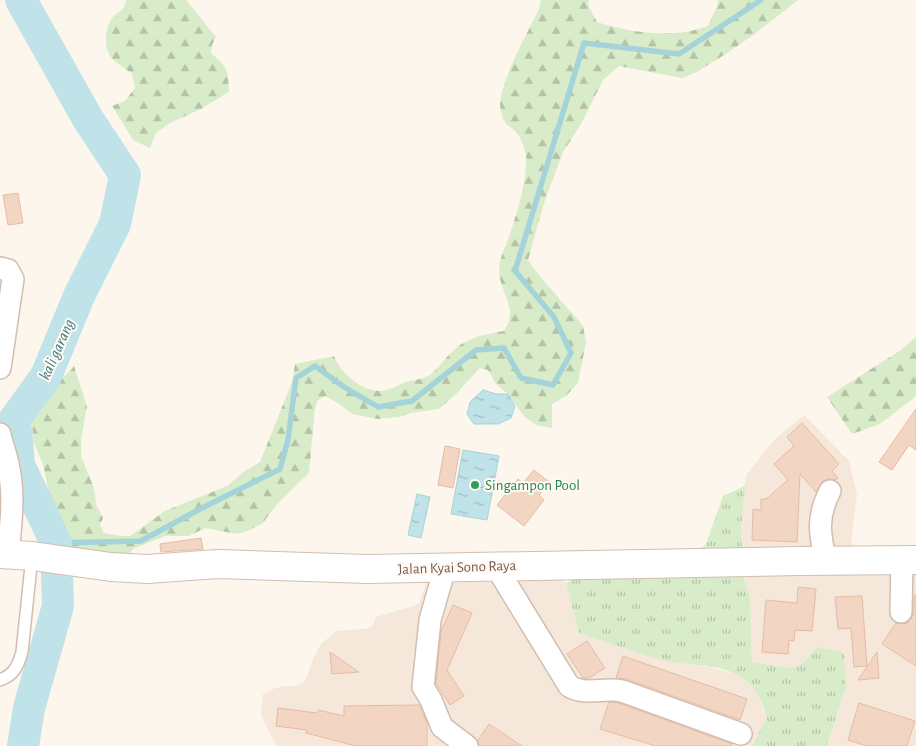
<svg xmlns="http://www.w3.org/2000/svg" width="916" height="746" viewBox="0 0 916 746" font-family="'Alegreya Sans',sans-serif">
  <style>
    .residential { fill: #f5e8da }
    .grass { fill: url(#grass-tufts) }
    .forest { fill: url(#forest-firs) }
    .water { fill: url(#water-ripples); stroke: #a5d3da }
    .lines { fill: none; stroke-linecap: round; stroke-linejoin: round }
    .stream { stroke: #a5d3da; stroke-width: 5.5 }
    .river { stroke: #bfe3e8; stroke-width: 32 }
    .building { fill: #f3d5c3; stroke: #e6bba3 }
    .service-casing { stroke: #d1beb0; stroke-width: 14 }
    .minor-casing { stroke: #d1beb0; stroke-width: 24 }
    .tertiary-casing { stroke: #d1beb0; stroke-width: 30 }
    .service { stroke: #fff; stroke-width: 11 }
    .minor { stroke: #fff; stroke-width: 21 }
    .tertiary { stroke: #fff; stroke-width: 28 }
    .leisure-dot { fill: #2e9e5b; stroke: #fffaf3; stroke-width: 2 }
    .labels { text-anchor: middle; stroke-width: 4; stroke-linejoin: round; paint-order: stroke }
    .leisure-label { font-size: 15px; fill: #27864d; stroke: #fffaf3; text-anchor: start }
    .street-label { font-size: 15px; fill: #7a5c4d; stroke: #fffaf3 }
    .water-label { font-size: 16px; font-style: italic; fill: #437c86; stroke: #fffaf3 }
  </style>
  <defs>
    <pattern id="grass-tufts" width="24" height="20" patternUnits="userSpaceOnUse" patternTransform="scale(1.25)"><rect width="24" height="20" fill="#d8ecc9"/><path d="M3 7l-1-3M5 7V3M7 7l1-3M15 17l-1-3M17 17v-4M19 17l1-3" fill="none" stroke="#b4c2a5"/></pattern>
    <pattern id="forest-firs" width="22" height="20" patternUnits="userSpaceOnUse" patternTransform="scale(1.25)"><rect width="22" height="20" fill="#d8ecc9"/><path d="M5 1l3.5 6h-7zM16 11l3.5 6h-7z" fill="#b4c2a5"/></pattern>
    <pattern id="water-ripples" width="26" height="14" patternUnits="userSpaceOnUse" patternTransform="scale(1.25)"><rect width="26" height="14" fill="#bfe3e8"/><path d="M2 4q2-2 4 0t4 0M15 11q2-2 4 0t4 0" fill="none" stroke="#a0bbbe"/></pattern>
  </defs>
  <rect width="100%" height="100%" fill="#fdf6ec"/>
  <path class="residential" d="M 804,415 L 849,461 L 857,494 L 851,544 L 876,550 L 916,547 L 916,746 L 827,746 L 846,687 L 817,647 L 803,663 L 790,668 L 752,662 L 750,596 L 743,575 L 741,530 L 746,475 L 774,440 Z
    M 429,574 L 559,578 L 566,583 L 579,633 L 662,659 L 709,667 L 736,674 L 743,678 L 757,692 L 767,718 L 752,746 L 278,746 L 274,742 L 261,715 L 263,694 L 275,688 L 286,686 L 296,686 L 305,681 L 314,657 L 321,644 L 336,631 L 364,629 L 372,627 L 376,617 L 419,604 Z"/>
  <path class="grass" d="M 745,486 L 741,530 L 743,575 L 750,596 L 752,662 L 790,668 L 803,663 L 817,647 L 844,653 L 846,687 L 827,746 L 752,746 L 767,718 C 763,702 755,686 741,677 C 719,663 688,666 663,660 C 635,653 607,642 579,633 L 566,583 L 579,577 L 680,570 L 706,544 L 723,496 Z"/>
  <path class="forest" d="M 126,0 L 186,0 L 216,37 L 212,45 L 211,53 C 228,68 228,69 229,92 L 201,109 L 170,123 L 156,133 L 150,148 L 133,140 L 112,106 L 125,101 L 135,88 L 132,74 C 116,60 106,61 106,37 C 107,31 108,23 112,18 C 119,10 124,12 126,0 Z
    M 541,0 L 589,0 L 588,5 L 597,22 C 632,33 673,39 708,26 L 717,7 L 718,0 L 798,0 L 752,36 L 724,55 L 697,72 L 682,78 L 619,66 L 603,80 L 581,124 L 563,152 L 544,203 L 528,260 L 538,274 L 583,326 L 586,342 L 578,383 L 566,396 L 552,404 L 552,428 L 536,425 L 524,416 L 508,394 L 496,384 L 488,370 L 480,368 L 454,396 L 439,409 L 410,413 L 400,417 L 378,419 L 352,414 L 338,403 L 325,396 L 318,400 L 315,408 L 309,473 L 278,503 L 262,524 L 245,532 L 237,534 L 205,528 L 189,536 L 165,536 L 133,549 L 127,558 L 74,553 L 56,529 L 43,464 L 33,441 L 32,421 L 33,412 L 50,391 L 74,366 L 87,406 L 81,439 L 81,456 L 94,488 L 96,504 L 103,518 L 100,525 L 104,533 L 121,536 L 130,536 L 165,511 L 222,488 L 229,485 L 242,473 L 260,462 L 292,382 L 295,364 L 334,356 C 341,373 361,391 380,391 C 389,391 397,385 406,382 C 413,380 425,379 431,374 C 442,365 448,353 460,345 C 474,336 488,334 504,331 C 520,309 499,292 499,270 C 499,259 506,245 510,234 C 517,213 528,178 526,156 C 525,150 521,137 516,132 C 513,128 507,126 505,122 C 502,118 500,108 500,104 C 501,80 528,32 539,9 Z
    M 916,337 L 916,396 L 880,424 L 852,434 L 827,397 L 901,350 Z"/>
  <path class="water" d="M 483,390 L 496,394 L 508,394 L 515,406 L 511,418 L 498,424 L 474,424 L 467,414 L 470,402 Z
    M 463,450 L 499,456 L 487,520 L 451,514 Z
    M 417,494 L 430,497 L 421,538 L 408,535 Z"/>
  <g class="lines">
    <path class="stream" d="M 56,543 L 141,541 L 198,510 L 280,469 L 288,440 L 296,378 L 315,366 L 344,387 L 378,407 L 412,401 L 476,350 L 504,348 L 521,378 L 553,385 L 571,353 L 554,317 L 515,271 L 584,43 L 679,54 L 761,0"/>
    <path class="river" d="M 21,0 L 88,119 L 125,175 L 115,224 L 79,296 L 46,376 L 15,419 L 19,465 L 56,543 L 58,606 L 29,708 L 23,746"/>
  </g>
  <path class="building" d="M 18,193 L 23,223 L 8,225 L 3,195 Z
    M 916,409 L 916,450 L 909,445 L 892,470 L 879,462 Z
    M 802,423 L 839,464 L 832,471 L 838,478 L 836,480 L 829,479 L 823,481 L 816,492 L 800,474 L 797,542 L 752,540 L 753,509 L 761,510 L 761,499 L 766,499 L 788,480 L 774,464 L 794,446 L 787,437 Z
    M 445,446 L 460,449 L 453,488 L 438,485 Z
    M 534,470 L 549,482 L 539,495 L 544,500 L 524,526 L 497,505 L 518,479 L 523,483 Z
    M 201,538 L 203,549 L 161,552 L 160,544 Z
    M 798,587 L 816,589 L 812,631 L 795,630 L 794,641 L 789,640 L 788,654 L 762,652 L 766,600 L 797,603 Z
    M 916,594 L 916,666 L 882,644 L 896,623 L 901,624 L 907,623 L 911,619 L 914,612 L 914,597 Z
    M 862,596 L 867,666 L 854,667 L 851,628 L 838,629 L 835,597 Z
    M 453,605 L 472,613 L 447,670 L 464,696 L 450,705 L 436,683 L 441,631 Z
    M 587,641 L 605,668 L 589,678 L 583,678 L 567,654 Z
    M 330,652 L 359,672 L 332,674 Z
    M 877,652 L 879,678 L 858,680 Z
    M 623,656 L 747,699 L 740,720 L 626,679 L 616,678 Z
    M 609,702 L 619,703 L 732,744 L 731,746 L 656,746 L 600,729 Z
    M 859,703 L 915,721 L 907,746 L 867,746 L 848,740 Z
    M 419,705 L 427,723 L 427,746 L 356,746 L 306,733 L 307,730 L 276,726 L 278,708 L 317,713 L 318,710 L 344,716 L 344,706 Z
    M 489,724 L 522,746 L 479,746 L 478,740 Z"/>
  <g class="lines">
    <defs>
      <path id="service" d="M 0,680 C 14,675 18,666 22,652 L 32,556"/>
      <path id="minor" d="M 0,268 L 8,270 L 13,279 L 0,368
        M 0,434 C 2,444 6,454 8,464 C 15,494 11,524 8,554
        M 826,561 C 819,534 817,516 830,491
        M 495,565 L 569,686 C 585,696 604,687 622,691 L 741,734
        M 445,568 L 430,620 L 423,687 L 431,700 L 442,727 L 467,746
        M 901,612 L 902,560"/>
      <path id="tertiary" d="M 0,554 L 32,556 L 111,567 L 147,569 L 218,564 L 367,569 L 798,561 L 916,560"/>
    </defs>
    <use href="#service" class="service-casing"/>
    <use href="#minor" class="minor-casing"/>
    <use href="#tertiary" class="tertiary-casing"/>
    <use href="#service" class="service"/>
    <use href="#minor" class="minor"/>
    <use href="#tertiary" class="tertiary"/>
  </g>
  <circle class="leisure-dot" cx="475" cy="485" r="5"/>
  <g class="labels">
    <g class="leisure-label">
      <text x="485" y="490">Singampon Pool</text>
    </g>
    <g class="street-label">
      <text transform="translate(457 567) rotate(-2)" y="5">Jalan Kyai Sono Raya</text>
    </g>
    <g class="water-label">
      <text transform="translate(56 349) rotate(-66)" y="6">kali garang</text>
    </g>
  </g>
</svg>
